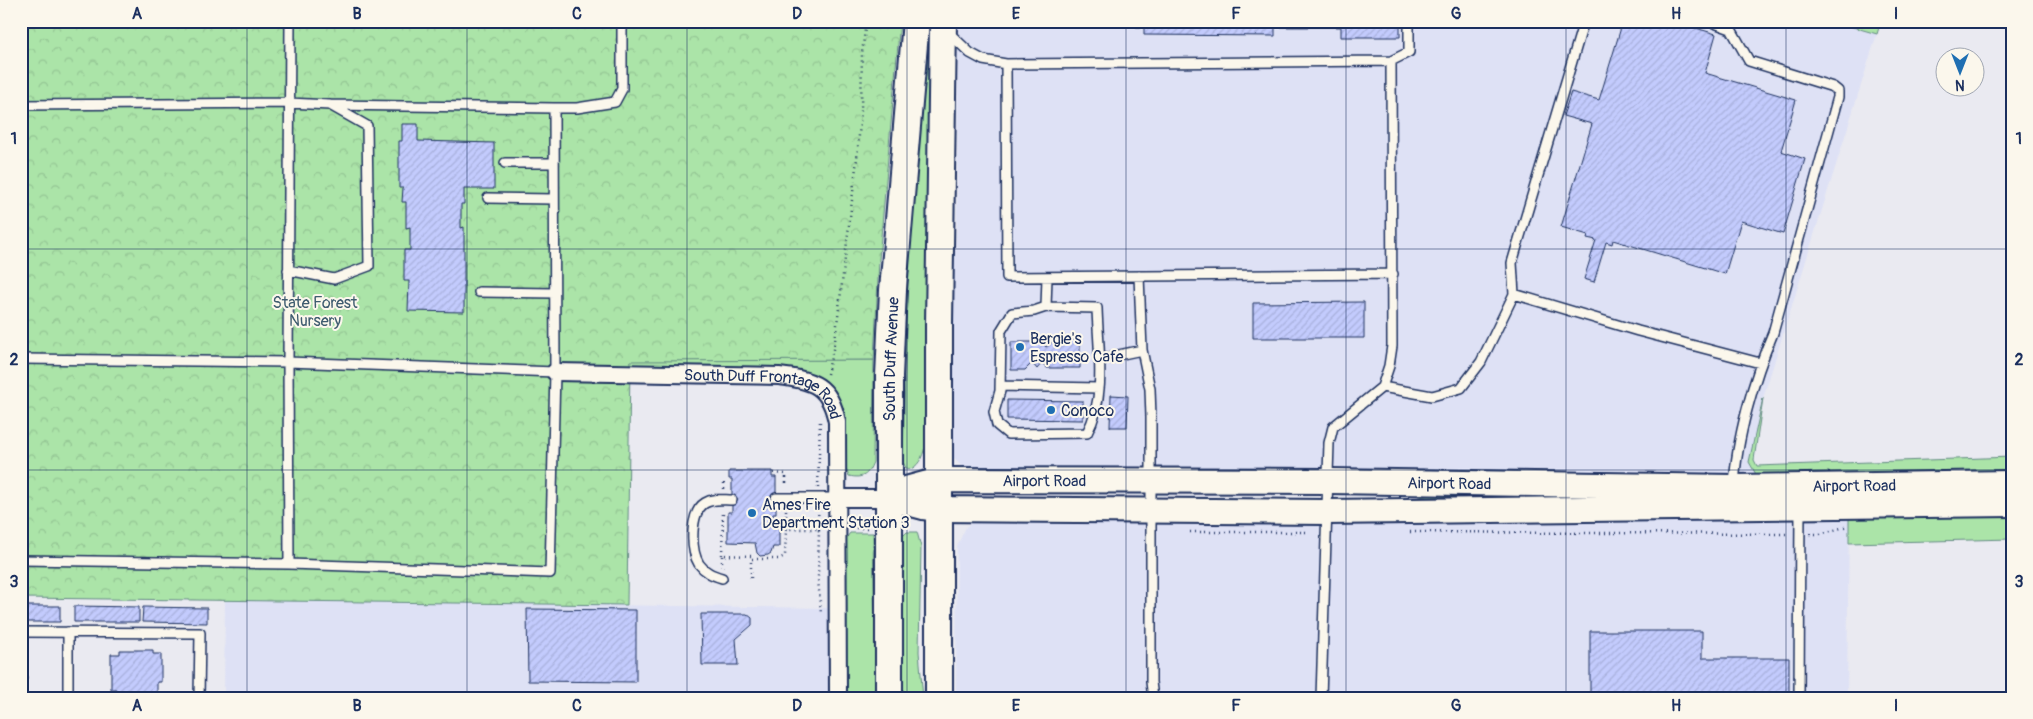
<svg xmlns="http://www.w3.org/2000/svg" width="2033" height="719" viewBox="0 0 2033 719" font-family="Pangolin,sans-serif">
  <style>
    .built { fill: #dee1f5 }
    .grass { fill: #abe4a8; stroke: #638a83 }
    .park { fill: url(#park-crowns); stroke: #638a83 }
    .building { fill: url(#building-hatch); stroke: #1b2f5e }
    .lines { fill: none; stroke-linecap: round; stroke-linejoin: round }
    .service-casing { stroke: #1b2f5e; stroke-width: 12 }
    .minor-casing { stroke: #1b2f5e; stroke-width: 20 }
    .secondary-casing { stroke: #1b2f5e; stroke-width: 28 }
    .primary-casing { stroke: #1b2f5e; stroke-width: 30 }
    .path { stroke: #1b2f5e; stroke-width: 2.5; stroke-dasharray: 1 4; stroke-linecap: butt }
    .service { stroke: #fbf7ec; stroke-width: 9 }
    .minor { stroke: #fbf7ec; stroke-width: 16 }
    .secondary { stroke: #fbf7ec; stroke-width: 24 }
    .primary { stroke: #fbf7ec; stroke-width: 26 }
    .grid { fill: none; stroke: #1b2f5e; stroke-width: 1; stroke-opacity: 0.55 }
    .poi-dot { fill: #1f6fb2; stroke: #fbf7ec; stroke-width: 2 }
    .labels { text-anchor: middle; stroke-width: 4; stroke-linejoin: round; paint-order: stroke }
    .park-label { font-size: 16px; fill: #3f5c70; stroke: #fbf7ec }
    .poi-label { font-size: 16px; fill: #1b2f5e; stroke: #fbf7ec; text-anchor: start }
    .street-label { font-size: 16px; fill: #1b2f5e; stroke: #fbf7ec }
    .neatline { fill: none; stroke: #1b2f5e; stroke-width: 2 }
    .grid-label { font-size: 16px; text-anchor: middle; font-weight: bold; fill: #1b2f5e }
  </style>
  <defs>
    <pattern id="park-crowns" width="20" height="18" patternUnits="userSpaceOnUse" patternTransform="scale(1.25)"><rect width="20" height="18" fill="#abe4a8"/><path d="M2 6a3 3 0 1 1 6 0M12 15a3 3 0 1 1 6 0" fill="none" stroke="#93c493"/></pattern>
    <pattern id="building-hatch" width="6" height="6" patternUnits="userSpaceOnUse" patternTransform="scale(1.25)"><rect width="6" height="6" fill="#c3cbfd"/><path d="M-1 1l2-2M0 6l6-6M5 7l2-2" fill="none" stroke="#a7afdb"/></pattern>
  </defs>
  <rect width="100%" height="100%" fill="#eaeaf1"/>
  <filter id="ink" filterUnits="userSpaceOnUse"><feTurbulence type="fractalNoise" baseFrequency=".02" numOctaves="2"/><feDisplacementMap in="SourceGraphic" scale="10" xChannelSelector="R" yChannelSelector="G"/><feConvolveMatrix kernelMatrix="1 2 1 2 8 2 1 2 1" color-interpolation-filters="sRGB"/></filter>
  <g filter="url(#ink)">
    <path class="built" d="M 958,21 L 1832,21 L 1877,34 L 1763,398 L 1749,462 L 1757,476 L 981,472 L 962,467 L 953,457 L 950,437 L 953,279 L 957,223 Z
      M 987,517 L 1849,517 L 1847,698 L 956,698 L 957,546 L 966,527 L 973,521 Z
      M 225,600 L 829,608 L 830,698 L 224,698 Z"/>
    <path class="grass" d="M 926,21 L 934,21 L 926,443 C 923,454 921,464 911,469 L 906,468 L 903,462 L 907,282 Z
      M 1832,21 L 1881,21 L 1877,34 Z
      M 629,360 L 874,360 L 873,462 C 868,475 863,479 849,476 L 844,462 C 843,420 852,388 804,373 L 629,366 Z
      M 1763,398 L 1754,460 L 1757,466 L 2012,457 L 2012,475 L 1757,476 L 1749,462 Z
      M 1453,491 L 1611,495 L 1611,500 L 1414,502 L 1414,498 Z
      M 2012,516 L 2012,539 L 1849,543 L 1849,517 Z
      M 907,532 L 917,532 L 921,547 L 919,652 L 923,698 L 899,698 L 899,556 L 902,537 Z
      M 850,533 L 873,533 L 876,698 L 846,698 L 844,541 Z"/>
    <path class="park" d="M 21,21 L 900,21 L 879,259 L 874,360 L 630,361 L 627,605 L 21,598 Z"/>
    <path class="building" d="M 1136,21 L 1400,21 L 1400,37 L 1341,37 L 1341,27 L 1275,27 L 1275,36 L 1144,35 L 1144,27 L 1136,27 Z
      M 1623,21 L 1672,21 L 1716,34 L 1705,73 L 1796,100 L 1781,151 L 1805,159 L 1783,234 L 1741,221 L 1725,274 L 1613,240 L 1612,244 L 1606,242 L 1594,282 L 1584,279 L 1596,240 L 1587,238 L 1588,235 L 1561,227 L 1592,124 L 1563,116 L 1571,92 L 1599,100 Z
      M 402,124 L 418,124 L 418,141 L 494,143 L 494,189 L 464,189 L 464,204 L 461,204 L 461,228 L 464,227 L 464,312 L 408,311 L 409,281 L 404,281 L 404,250 L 410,250 L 410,227 L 406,228 L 406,202 L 402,202 L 403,188 L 399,188 L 399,141 L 402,141 Z
      M 1364,302 L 1364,338 L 1253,338 L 1253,303 Z
      M 1066,340 L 1080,340 L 1080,368 L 1047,368 L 1042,363 L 1037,369 L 1032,363 L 1025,370 L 1011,370 L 1011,342 L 1041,342 L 1046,347 L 1053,341 L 1059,347 Z
      M 1111,395 L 1128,396 L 1127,427 L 1110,427 Z
      M 1007,400 L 1083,401 L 1083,420 L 1007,419 Z
      M 729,471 L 772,471 L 772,477 L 776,477 L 776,514 L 773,514 L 773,527 L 779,527 L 779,547 L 773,547 L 771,553 L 768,555 L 760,556 L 757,553 L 755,543 L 728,542 L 728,512 L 732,512 L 732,479 L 729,479 Z
      M 21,606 L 60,606 L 60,622 L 21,622 Z
      M 74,606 L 139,607 L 139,622 L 74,622 Z
      M 143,607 L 207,608 L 207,623 L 142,622 Z
      M 527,609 L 636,610 L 636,682 L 528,681 Z
      M 701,614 L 747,614 L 752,618 L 752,625 L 736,639 L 738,665 L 702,665 Z
      M 1590,631 L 1702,631 L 1702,658 L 1789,658 L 1789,698 L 1590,698 Z
      M 120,650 L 153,650 L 153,654 L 161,654 L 161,682 L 157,682 L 157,694 L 160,694 L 160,698 L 112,698 L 112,695 L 116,695 L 116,689 L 111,689 L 111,654 L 120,654 Z
      M 21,653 L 27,653 L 27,680 L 23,680 L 23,686 L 26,686 L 26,698 L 21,698 Z"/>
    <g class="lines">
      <defs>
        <path id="service" d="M 1709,21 L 1731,29 L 1749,61 L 1833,87 L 1838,91 L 1838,97 L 1773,333 C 1754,377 1736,440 1734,487
          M 947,31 L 970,53 L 983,60 L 1006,64 L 1391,61 L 1392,346 L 1389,366 L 1382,387 L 1333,427 L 1329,443 L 1321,698
          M 1391,61 L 1409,52 L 1409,21
          M 1006,64 L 1007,277 L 1393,274
          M 21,105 L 289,103 L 330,105 L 367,126 L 369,266 L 334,279 L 288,270
          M 554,108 L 577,108 L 615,102 L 622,89 L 622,21
          M 505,163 L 554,163
          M 488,198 L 554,199
          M 1139,276 L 1142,350 L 1150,389 L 1151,417 L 1151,682 L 1153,698
          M 479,292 L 554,293
          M 1514,294 L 1512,263 L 1584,21
          M 1046,307 L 1097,308 C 1098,348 1107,396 1087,433 L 1008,434 L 997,425 L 994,412 L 1000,391 L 1001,331 L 1012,313 L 1034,311 L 1046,307 L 1047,277
          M 21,359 L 288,362 L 555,372
          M 1099,359 L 1142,350
          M 1000,386 L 1099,388
          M 1382,387 L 1432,396 L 1461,388 L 1481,362 L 1514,294 L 1638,331 L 1760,363
          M 776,498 L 836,498
          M 21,560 L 289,564 L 550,573 L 555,372 L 554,108 L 330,105
          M 289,564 L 288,362 L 290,21
          M 722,578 C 712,575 705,572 699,564 C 690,549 690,512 705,503 C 713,498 723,500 732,500
          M 21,632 L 200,633 L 199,698
          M 68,632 L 68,698
          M 1799,698 L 1800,507"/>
        <g id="minor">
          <path id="s1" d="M 555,372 L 779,376 C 813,380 830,385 837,422 L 838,698"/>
          <path d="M 836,498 L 889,498"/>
        </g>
        <g id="secondary">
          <path id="s2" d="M 889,498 L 902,490 L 939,480 L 1328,481 L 1734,487 L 2012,483"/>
          <path d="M 889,498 L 923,507 L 939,509 L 1327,512 L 2012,504"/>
        </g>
        <g id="primary">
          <path id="s3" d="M 889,698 L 889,376 L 893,290 L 916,21"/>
          <path d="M 939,698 L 939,325 L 943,21"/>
        </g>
      </defs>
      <use href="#service" class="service-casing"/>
      <use href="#minor" class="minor-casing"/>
      <use href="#secondary" class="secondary-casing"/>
      <use href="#primary" class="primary-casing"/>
      <path class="path" d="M 827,374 L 835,341 L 857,159 L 861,111 L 862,54 L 866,21
        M 774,473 L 786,474 L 786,487
        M 818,488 L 820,421
        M 724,489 L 724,479
        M 818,509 L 819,529 L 823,529
        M 786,510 L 786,529
        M 851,528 L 868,528
        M 1190,532 L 1307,532
        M 1410,532 L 1789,534
        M 1810,534 L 1820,534 L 1848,526
        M 722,555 L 723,512
        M 722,567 L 722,555 L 751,556 L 751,559
        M 751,578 L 751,559 L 778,559 L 785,556 L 786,529 L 819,529 L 818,579 L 821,614"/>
      <use href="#service" class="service"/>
      <use href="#minor" class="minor"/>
      <use href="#secondary" class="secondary"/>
      <use href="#primary" class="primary"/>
    </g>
  </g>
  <path class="grid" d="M 247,21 L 247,698M 467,21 L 467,698M 687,21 L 687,698M 907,21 L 907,698M 1126,21 L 1126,698M 1346,21 L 1346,698M 1566,21 L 1566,698M 1786,21 L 1786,698M 21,249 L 2012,249M 21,470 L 2012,470"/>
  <g class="poi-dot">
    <circle cx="1020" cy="347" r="5"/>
    <circle cx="1051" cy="410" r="5"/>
    <circle cx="752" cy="513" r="5"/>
  </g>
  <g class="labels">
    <g class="park-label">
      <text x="315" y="308">State Forest<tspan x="315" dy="18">Nursery</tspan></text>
    </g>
    <g class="poi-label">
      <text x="1030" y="344">Bergie's<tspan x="1030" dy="18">Espresso Cafe</tspan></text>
      <text x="1061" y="416">Conoco</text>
      <text x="762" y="510">Ames Fire<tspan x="762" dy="18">Department Station 3</tspan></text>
    </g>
    <g class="street-label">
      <text dy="6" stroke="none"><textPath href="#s3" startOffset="339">South Duff Avenue</textPath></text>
      <text dy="6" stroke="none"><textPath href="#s1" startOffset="216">South Duff Frontage Road</textPath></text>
      <text dy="6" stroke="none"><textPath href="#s2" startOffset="159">Airport Road</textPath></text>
      <text dy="6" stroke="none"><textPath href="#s2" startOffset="564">Airport Road</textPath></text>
      <text dy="6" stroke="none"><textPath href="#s2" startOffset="969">Airport Road</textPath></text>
    </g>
  </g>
  <rect width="2033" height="719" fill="none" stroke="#fbf7ec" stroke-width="55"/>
  <g transform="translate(1960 72) rotate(180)"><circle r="24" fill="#fbf7ec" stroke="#a1a7b3"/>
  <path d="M0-4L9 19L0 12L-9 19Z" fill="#1f6fb2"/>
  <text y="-8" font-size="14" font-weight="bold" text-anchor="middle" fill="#1b2f5e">N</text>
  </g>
  <rect x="28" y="28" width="1978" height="664" class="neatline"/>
  <g class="grid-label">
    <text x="137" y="19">A</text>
    <text x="357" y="19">B</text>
    <text x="577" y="19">C</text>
    <text x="797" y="19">D</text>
    <text x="1016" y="19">E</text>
    <text x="1236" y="19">F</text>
    <text x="1456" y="19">G</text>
    <text x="1676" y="19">H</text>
    <text x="1896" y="19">I</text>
    <text x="14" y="144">1</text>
    <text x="2019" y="144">1</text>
    <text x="14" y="365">2</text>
    <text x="2019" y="365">2</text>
    <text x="14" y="587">3</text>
    <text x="2019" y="587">3</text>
    <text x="137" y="711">A</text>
    <text x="357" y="711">B</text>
    <text x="577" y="711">C</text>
    <text x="797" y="711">D</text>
    <text x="1016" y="711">E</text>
    <text x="1236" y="711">F</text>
    <text x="1456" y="711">G</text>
    <text x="1676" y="711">H</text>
    <text x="1896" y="711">I</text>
  </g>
</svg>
